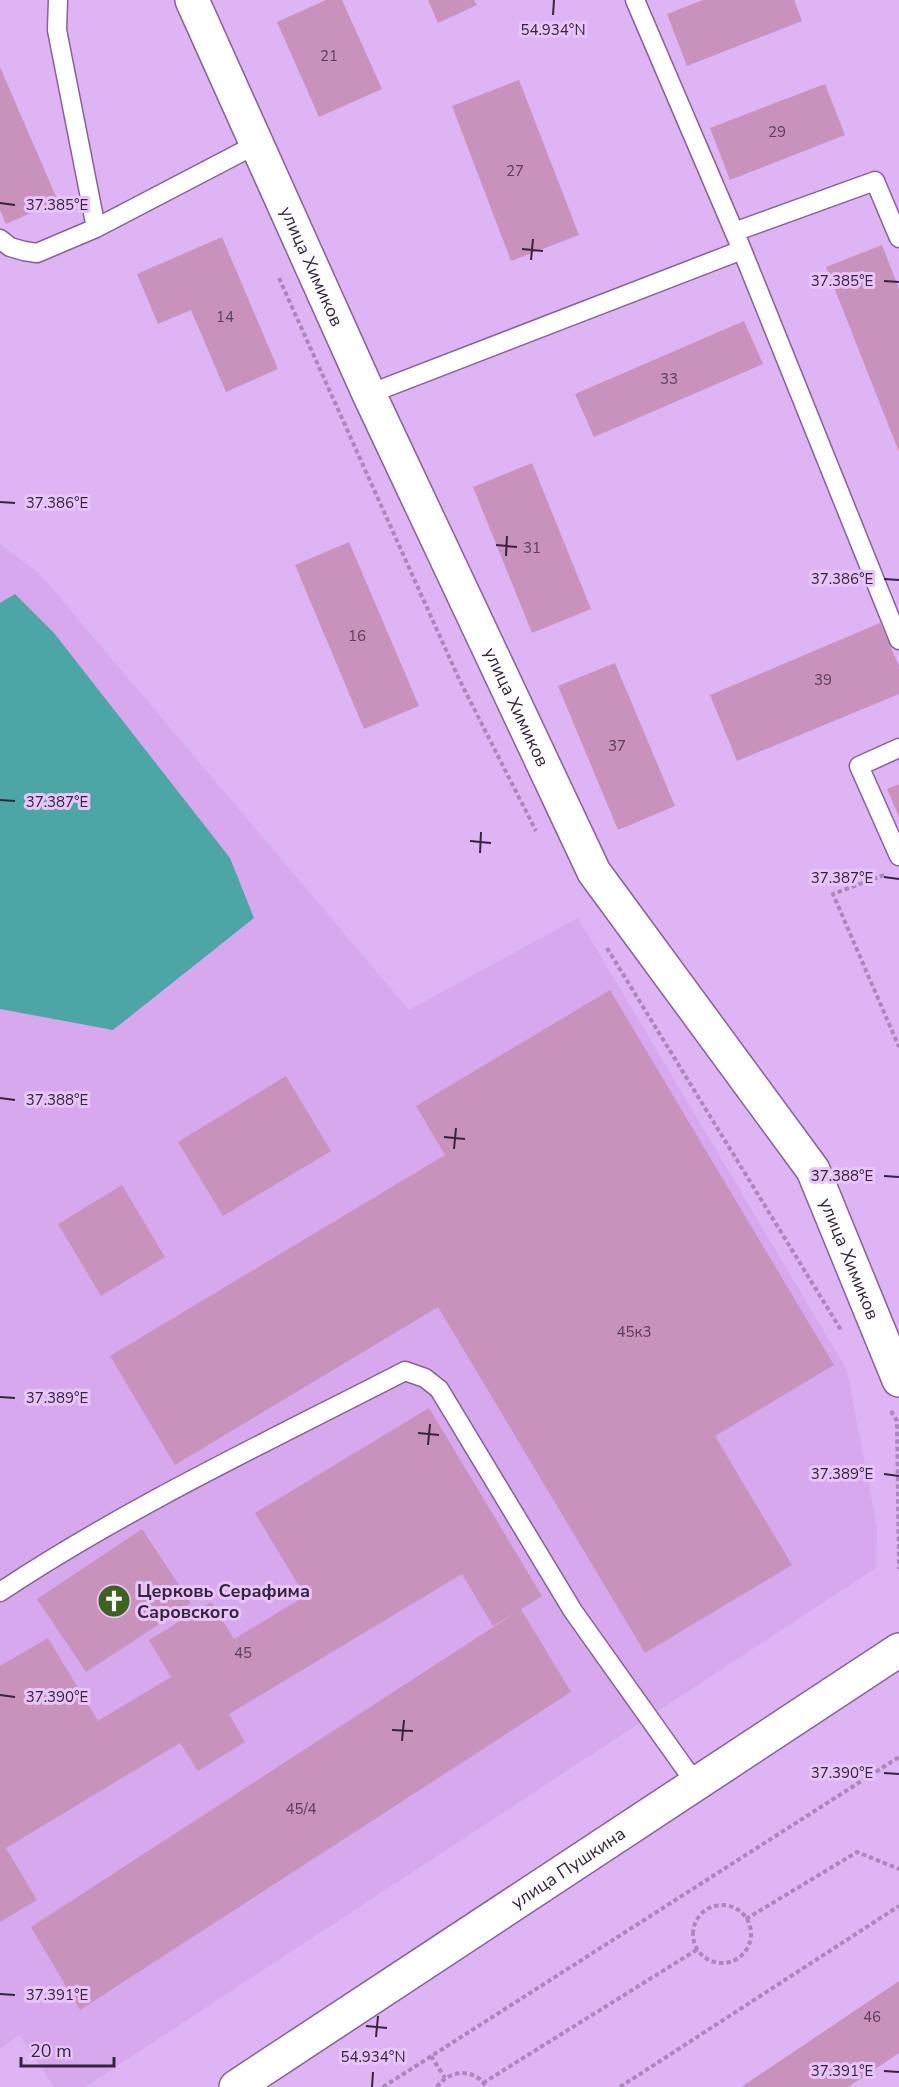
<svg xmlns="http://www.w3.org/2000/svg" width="899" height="2087" viewBox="0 0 899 2087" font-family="'Nunito Sans',sans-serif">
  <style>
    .built { fill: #d7a8ee }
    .water { fill: #4ca6a5 }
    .building { fill: #c892bc }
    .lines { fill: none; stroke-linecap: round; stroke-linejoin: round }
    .lane-casing { stroke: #88609b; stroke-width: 21 }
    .street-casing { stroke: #88609b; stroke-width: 36 }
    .secondary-casing { stroke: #88609b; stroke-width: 36 }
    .path { stroke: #aa87bb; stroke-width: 4; stroke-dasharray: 4.5 3; stroke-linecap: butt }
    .lane { stroke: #fff; stroke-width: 18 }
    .street { stroke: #fff; stroke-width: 33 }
    .secondary { stroke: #fff; stroke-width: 33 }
    .ticks { fill: none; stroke: #36243e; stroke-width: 2 }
    .labels { text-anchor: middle; stroke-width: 6; stroke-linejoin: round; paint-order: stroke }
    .number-label { font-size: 15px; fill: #5a405e }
    .street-label { font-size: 18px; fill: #36243e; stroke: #e8c5f9 }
    .poi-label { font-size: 18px; font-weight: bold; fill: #36243e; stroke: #e8c5f9; text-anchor: start }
    .ticks-label { font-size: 15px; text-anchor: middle; fill: #36243e; stroke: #e8c5f9; stroke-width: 6; stroke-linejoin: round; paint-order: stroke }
  </style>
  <rect width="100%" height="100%" fill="#dfb4f4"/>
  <path class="built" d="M 0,544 L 40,574 L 409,1010 L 578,918 L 847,1370 L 877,1527 L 876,1568 L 85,2087 L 54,2087 L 19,2035 L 0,2049 Z"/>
  <path class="water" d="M 15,594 L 54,633 L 230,858 L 254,918 L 113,1030 L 0,1009 L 0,603 Z"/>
  <path class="building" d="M 326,0 L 342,0 L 382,89 L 319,117 L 277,22 Z
    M 428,0 L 474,0 L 477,5 L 438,23 Z
    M 703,0 L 794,0 L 802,21 L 687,66 L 667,14 Z
    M 0,67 L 58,201 L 6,224 L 0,210 Z
    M 519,80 L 579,235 L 511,261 L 452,106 Z
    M 825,84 L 845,135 L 730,180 L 710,128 Z
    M 222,237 L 278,369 L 226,392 L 191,310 L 158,324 L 137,274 Z
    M 882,245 L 899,289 L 899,452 L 826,267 Z
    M 744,321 L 763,364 L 594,437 L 575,394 Z
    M 532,463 L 591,609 L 532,633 L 473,487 Z
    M 349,542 L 419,706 L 364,729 L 295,565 Z
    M 880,623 L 899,666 L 899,694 L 737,761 L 710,695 Z
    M 615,663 L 675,806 L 618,830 L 558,686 Z
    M 899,784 L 899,817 L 887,789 Z
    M 610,990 L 834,1365 L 715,1436 L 792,1565 L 645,1653 L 438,1307 L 175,1465 L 110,1356 L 445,1155 L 416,1106 Z
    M 286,1076 L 331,1151 L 223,1216 L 178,1142 Z
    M 122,1185 L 165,1257 L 101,1296 L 58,1224 Z
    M 429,1408 L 542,1596 L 521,1609 L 571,1692 L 80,2010 L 31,1927 L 518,1611 L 493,1626 L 462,1574 L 229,1714 L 245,1742 L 198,1771 L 180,1743 L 6,1848 L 37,1900 L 0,1922 L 0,1666 L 48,1638 L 98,1721 L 171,1677 L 149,1640 L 211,1602 L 234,1639 L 305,1596 L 255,1513 Z
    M 142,1529 L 191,1603 L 86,1672 L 37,1599 Z
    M 899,1981 L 899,2053 L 848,2087 L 741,2087 Z"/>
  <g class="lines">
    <defs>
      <path id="lane" d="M 58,0 L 57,30 L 96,228
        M 635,0 L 742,250
        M 734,232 L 875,181 L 899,238
        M 0,239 L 10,247 L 24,251 L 37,253 L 96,228 L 257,144
        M 369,394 L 742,250 L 899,640
        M 899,748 L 859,766 L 899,856
        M 0,1592 C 128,1507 269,1441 405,1371 L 425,1378 L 439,1389 L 573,1611 L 696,1784"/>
      <g id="street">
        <path id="s1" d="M 192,0 L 369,394 L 594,872 L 813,1170 L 899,1380"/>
      </g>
      <g id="secondary">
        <path id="s2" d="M 236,2087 L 899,1650"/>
      </g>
    </defs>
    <use href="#lane" class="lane-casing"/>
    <use href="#street" class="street-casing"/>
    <use href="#secondary" class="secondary-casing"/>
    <path class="path" d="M 279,278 L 459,679 L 536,831
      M 884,875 L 833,894 L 899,1047
      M 607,948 L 841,1330
      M 891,1411 L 897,1421 L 899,1569
      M693 1934a29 29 0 1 1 58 0a29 29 0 1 1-58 0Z
      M 746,1919 L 857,1852 L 899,1869
      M 431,2056 L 445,2078
      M 483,2083 L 698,1949
      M 383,2087 L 899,1757
      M 437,2087 C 448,2070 475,2067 486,2087
      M 620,2087 L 899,1906"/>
    <use href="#lane" class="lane"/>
    <use href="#street" class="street"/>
    <use href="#secondary" class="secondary"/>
  </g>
  <path class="ticks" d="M 553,15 L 554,0M 0,203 L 15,205M 522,249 L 543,251M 531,260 L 533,239M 884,281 L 899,282M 0,502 L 15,503M 496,545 L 517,547M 506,556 L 507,536M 884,579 L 899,580M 0,800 L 15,801M 470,841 L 491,843M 480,853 L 481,832M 884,877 L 899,879M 0,1098 L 15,1100M 444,1137 L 465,1139M 454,1149 L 456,1128M 884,1176 L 899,1177M 0,1397 L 15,1398M 418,1433 L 439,1435M 428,1445 L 430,1424M 884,1474 L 899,1476M 0,1695 L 15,1697M 392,1730 L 413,1731M 402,1741 L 404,1720M 884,1773 L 899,1774M 0,1994 L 15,1995M 366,2026 L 387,2028M 376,2037 L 378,2016M 884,2071 L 899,2072M 372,2087 L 373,2072"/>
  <defs>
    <symbol id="church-disc" viewBox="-11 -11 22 22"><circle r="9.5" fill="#3c641f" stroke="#e8c5f9"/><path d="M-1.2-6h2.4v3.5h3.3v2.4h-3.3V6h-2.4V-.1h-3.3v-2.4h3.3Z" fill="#fff"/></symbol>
  </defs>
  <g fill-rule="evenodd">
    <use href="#church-disc" x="95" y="1582" width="38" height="38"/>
  </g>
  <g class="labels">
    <g class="number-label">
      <text x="329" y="61">21</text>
      <text x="777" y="137">29</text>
      <text x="515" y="176">27</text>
      <text x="225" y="322">14</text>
      <text x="669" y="384">33</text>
      <text x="532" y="553">31</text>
      <text x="357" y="641">16</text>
      <text x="823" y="685">39</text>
      <text x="617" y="751">37</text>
      <text x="634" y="1337">45к3</text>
      <text x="243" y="1658">45</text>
      <text x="301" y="1814">45/4</text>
      <text x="872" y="2022">46</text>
    </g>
    <g class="street-label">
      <text dy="6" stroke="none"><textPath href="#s1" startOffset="292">улица Химиков</textPath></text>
      <text dy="6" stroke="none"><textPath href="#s1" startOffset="778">улица Химиков</textPath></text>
      <text dy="6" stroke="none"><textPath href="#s1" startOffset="1426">улица Химиков</textPath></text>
      <text dy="6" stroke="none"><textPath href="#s2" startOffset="398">улица Пушкина</textPath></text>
    </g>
    <g class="poi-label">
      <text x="137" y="1597">Церковь Серафима<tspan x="137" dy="21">Саровского</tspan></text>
    </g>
  </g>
  <g class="ticks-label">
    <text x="553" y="35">54.934°N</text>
    <text x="57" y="210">37.385°E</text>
    <text x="842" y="286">37.385°E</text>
    <text x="57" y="508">37.386°E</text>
    <text x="842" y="584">37.386°E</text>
    <text x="57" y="807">37.387°E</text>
    <text x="842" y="883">37.387°E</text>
    <text x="57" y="1105">37.388°E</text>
    <text x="842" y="1181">37.388°E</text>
    <text x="57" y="1403">37.389°E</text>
    <text x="842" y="1479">37.389°E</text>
    <text x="57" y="1702">37.390°E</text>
    <text x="842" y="1778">37.390°E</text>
    <text x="57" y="2000">37.391°E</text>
    <text x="373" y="2062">54.934°N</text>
    <text x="842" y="2076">37.391°E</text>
  </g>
  <path d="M21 2057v9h93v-9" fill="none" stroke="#36243e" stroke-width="3"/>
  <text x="30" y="2057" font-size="18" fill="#36243e" stroke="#e8c5f9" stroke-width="4.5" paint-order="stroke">20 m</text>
</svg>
